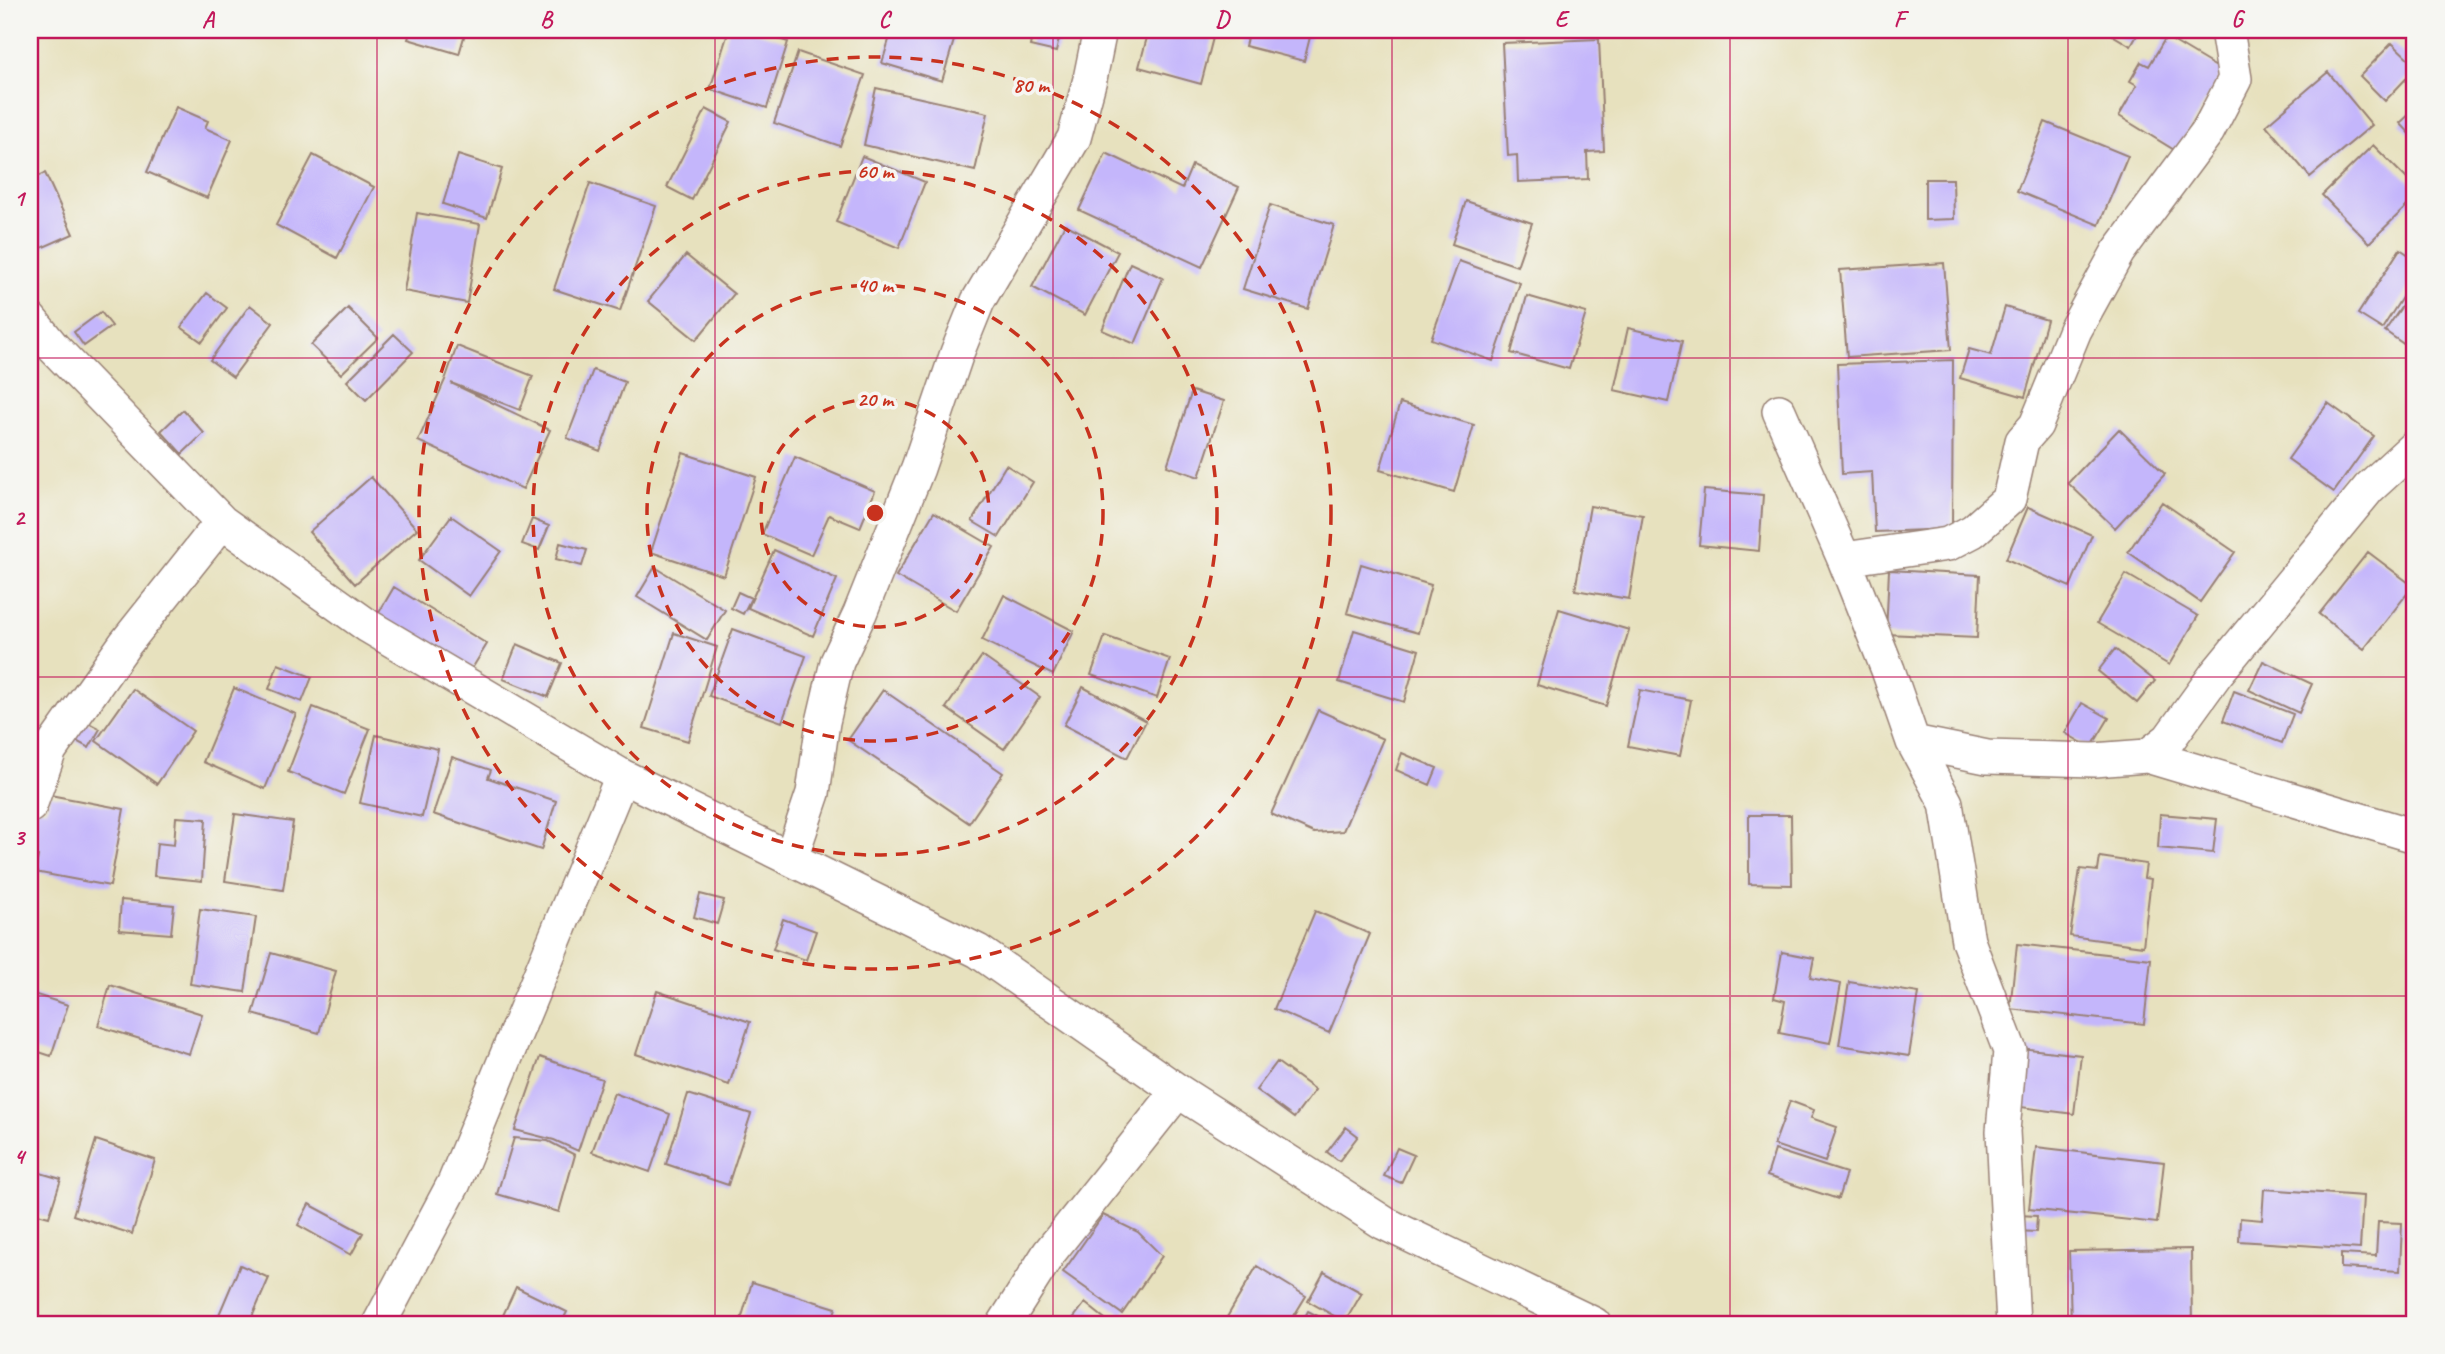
<svg xmlns="http://www.w3.org/2000/svg" width="2445" height="1354" viewBox="0 0 2445 1354" font-family="Caveat,sans-serif">
  <style>
    .building { fill: #c4b6fb }
    .lines { fill: none; stroke-linecap: round; stroke-linejoin: round }
    .minor-casing { stroke: #988074; stroke-width: 36 }
    .minor { stroke: #fff; stroke-width: 33 }
    .grid { fill: none; stroke: #c2185b; stroke-width: 2; stroke-opacity: 0.55 }
    .ring { fill: none; stroke: #c8321e; stroke-width: 3.5; stroke-dasharray: 12 9 }
    .centre { fill: #c8321e; stroke: #f6f6f2; stroke-width: 3.5 }
    .ring-label { font-size: 21px; text-anchor: middle; font-weight: bold; fill: #c8321e; stroke: #f6f6f2; stroke-width: 7; stroke-linejoin: round; paint-order: stroke }
    .neatline { fill: none; stroke: #c2185b; stroke-width: 2.5 }
    .grid-label { font-size: 23px; text-anchor: middle; font-weight: bold; fill: #c2185b }
  </style>
  <rect width="100%" height="100%" fill="#f6f6f2"/>
  <filter id="ink" filterUnits="userSpaceOnUse"><feTurbulence type="fractalNoise" baseFrequency=".0143" numOctaves="2"/><feDisplacementMap in="SourceGraphic" scale="14" xChannelSelector="R" yChannelSelector="G"/><feConvolveMatrix kernelMatrix="1 2 1 2 8 2 1 2 1" color-interpolation-filters="sRGB"/></filter>
  <filter id="wash" filterUnits="userSpaceOnUse"><feTurbulence type="fractalNoise" baseFrequency=".00686" numOctaves="4" result="noise"/><feDisplacementMap in="SourceGraphic" scale="28" xChannelSelector="R" yChannelSelector="G"/><feGaussianBlur stdDeviation="1.57" result="paint"/><feColorMatrix in="noise" values="0 0 0 0 0 0 0 0 0 0 0 0 0 0 0 0 0 1.4 0 .05"/><feComposite in="paint" operator="in"/></filter>
  <g filter="url(#wash)">
    <rect width="100%" height="100%" fill="#e7e1be"/>
    <g id="blocks">
      <path class="building" d="M 411,30 L 466,30 L 459,54 L 408,39 Z
        M 729,30 L 750,30 L 788,42 L 767,108 L 710,89 Z
        M 892,30 L 957,30 L 942,81 L 882,63 Z
        M 1033,30 L 1061,30 L 1056,52 L 1030,46 Z
        M 1149,30 L 1215,30 L 1201,84 L 1139,67 Z
        M 1249,30 L 1300,30 L 1311,33 L 1304,61 L 1245,46 Z
        M 2104,30 L 2140,30 L 2131,46 Z
        M 2166,37 L 2223,71 L 2176,151 L 2119,116 L 2137,85 L 2130,81 L 2141,62 L 2149,66 Z
        M 1599,39 L 1604,151 L 1587,152 L 1588,179 L 1518,182 L 1517,155 L 1508,156 L 1502,43 Z
        M 2392,43 L 2415,65 L 2415,69 L 2385,101 L 2360,76 Z
        M 798,52 L 865,75 L 840,146 L 774,123 Z
        M 2328,72 L 2372,125 L 2310,177 L 2266,125 Z
        M 876,88 L 988,113 L 975,171 L 864,145 Z
        M 176,107 L 208,121 L 205,128 L 232,140 L 207,198 L 147,172 Z
        M 706,109 L 731,122 L 692,200 L 667,187 Z
        M 2415,109 L 2415,139 L 2400,123 Z
        M 2045,122 L 2128,156 L 2099,225 L 2017,191 Z
        M 2373,145 L 2415,187 L 2415,198 L 2369,243 L 2322,195 Z
        M 1106,153 L 1182,189 L 1192,165 L 1239,187 L 1202,267 L 1079,210 Z
        M 313,155 L 374,187 L 337,258 L 276,225 Z
        M 458,155 L 502,169 L 487,218 L 443,204 Z
        M 862,156 L 925,182 L 899,248 L 836,222 Z
        M 45,173 L 73,234 L 30,253 L 30,180 Z
        M 1925,179 L 1953,179 L 1954,219 L 1925,220 Z
        M 590,183 L 656,206 L 620,311 L 554,289 Z
        M 1466,201 L 1532,223 L 1517,266 L 1452,244 Z
        M 1270,205 L 1334,225 L 1308,309 L 1243,289 Z
        M 417,213 L 480,224 L 467,303 L 404,291 Z
        M 1065,224 L 1118,252 L 1085,315 L 1032,287 Z
        M 2400,249 L 2415,259 L 2415,277 L 2382,329 L 2358,314 Z
        M 686,255 L 734,294 L 696,340 L 648,301 Z
        M 1459,261 L 1520,283 L 1493,361 L 1431,339 Z
        M 1130,263 L 1163,278 L 1135,344 L 1102,330 Z
        M 1944,263 L 1951,350 L 1847,357 L 1840,270 Z
        M 2415,287 L 2415,352 L 2385,331 Z
        M 207,293 L 227,308 L 202,342 L 181,327 Z
        M 1527,296 L 1586,313 L 1569,369 L 1511,353 Z
        M 250,305 L 273,323 L 233,377 L 210,360 Z
        M 2005,307 L 2047,320 L 2025,397 L 1960,378 L 1969,349 L 1991,355 Z
        M 348,308 L 378,338 L 341,374 L 311,345 Z
        M 101,312 L 112,326 L 84,346 L 74,332 Z
        M 1628,328 L 1682,341 L 1668,402 L 1614,390 Z
        M 394,334 L 413,352 L 366,400 L 347,381 Z
        M 457,346 L 533,376 L 520,410 L 451,383 L 550,430 L 523,489 L 418,441 L 445,380 Z
        M 1953,360 L 1952,529 L 1875,532 L 1872,472 L 1842,474 L 1837,364 Z
        M 593,370 L 625,382 L 600,451 L 567,438 Z
        M 1192,391 L 1224,401 L 1199,477 L 1167,466 Z
        M 1400,403 L 1474,425 L 1454,492 L 1380,470 Z
        M 2328,403 L 2374,436 L 2334,492 L 2288,459 Z
        M 183,410 L 204,433 L 182,454 L 161,431 Z
        M 2119,429 L 2165,474 L 2115,528 L 2068,483 Z
        M 683,453 L 756,477 L 724,576 L 651,552 Z
        M 795,457 L 875,491 L 860,528 L 829,515 L 811,555 L 762,534 Z
        M 1006,465 L 1033,482 L 999,537 L 972,521 Z
        M 371,477 L 417,529 L 355,584 L 309,532 Z
        M 1704,490 L 1763,495 L 1759,551 L 1699,545 Z
        M 2162,502 L 2235,552 L 2200,602 L 2128,552 Z
        M 1590,506 L 1643,515 L 1629,599 L 1575,590 Z
        M 2028,507 L 2092,535 L 2070,587 L 2006,559 Z
        M 934,512 L 994,547 L 956,611 L 896,576 Z
        M 451,516 L 501,551 L 469,596 L 419,560 Z
        M 532,519 L 549,526 L 539,550 L 522,544 Z
        M 560,543 L 587,550 L 582,566 L 556,559 Z
        M 774,550 L 837,579 L 813,636 L 748,608 Z
        M 2368,552 L 2413,586 L 2364,649 L 2319,614 Z
        M 1361,564 L 1431,585 L 1418,633 L 1347,613 Z
        M 655,567 L 725,610 L 707,640 L 637,597 Z
        M 1889,570 L 1980,575 L 1977,638 L 1886,634 Z
        M 2126,574 L 2198,616 L 2169,665 L 2097,623 Z
        M 394,587 L 487,644 L 470,672 L 377,616 Z
        M 738,592 L 751,598 L 743,614 L 731,608 Z
        M 1004,595 L 1074,631 L 1053,675 L 982,640 Z
        M 1559,609 L 1629,630 L 1606,706 L 1537,685 Z
        M 733,629 L 806,656 L 782,722 L 709,696 Z
        M 1354,630 L 1419,650 L 1404,702 L 1339,682 Z
        M 674,633 L 717,647 L 688,741 L 644,728 Z
        M 1105,636 L 1170,659 L 1157,698 L 1091,675 Z
        M 517,644 L 562,663 L 548,697 L 503,679 Z
        M 2115,649 L 2155,681 L 2137,703 L 2098,671 Z
        M 982,656 L 1040,697 L 1004,749 L 946,708 Z
        M 2263,661 L 2312,684 L 2299,713 L 2249,690 Z
        M 278,664 L 312,677 L 302,702 L 269,689 Z
        M 1083,687 L 1146,721 L 1127,758 L 1064,725 Z
        M 234,688 L 296,714 L 265,789 L 203,762 Z
        M 133,689 L 193,731 L 157,784 L 96,741 Z
        M 883,690 L 1003,773 L 969,823 L 848,740 Z
        M 1640,690 L 1691,700 L 1680,756 L 1628,746 Z
        M 2234,691 L 2293,714 L 2282,743 L 2223,721 Z
        M 2082,703 L 2109,718 L 2091,748 L 2065,733 Z
        M 313,707 L 370,729 L 344,794 L 288,772 Z
        M 1318,710 L 1383,739 L 1343,831 L 1314,833 L 1271,814 Z
        M 77,717 L 100,729 L 89,748 L 67,736 Z
        M 376,735 L 438,749 L 422,817 L 360,803 Z
        M 1402,753 L 1437,768 L 1430,785 L 1396,770 Z
        M 452,757 L 491,770 L 488,778 L 556,801 L 541,850 L 433,814 Z
        M 50,795 L 124,809 L 110,886 L 35,872 L 38,856 L 30,854 L 30,846 L 37,808 L 47,810 Z
        M 235,814 L 293,822 L 283,890 L 225,881 Z
        M 2160,814 L 2217,819 L 2213,853 L 2158,848 Z
        M 1749,815 L 1791,815 L 1792,885 L 1749,884 Z
        M 176,817 L 206,819 L 202,881 L 154,876 L 157,843 L 174,845 Z
        M 2100,857 L 2146,864 L 2144,878 L 2151,879 L 2143,946 L 2070,936 L 2080,869 L 2098,871 Z
        M 700,894 L 724,900 L 717,924 L 694,917 Z
        M 121,900 L 174,905 L 171,934 L 119,930 Z
        M 200,909 L 256,917 L 245,992 L 190,984 Z
        M 1315,911 L 1370,934 L 1329,1033 L 1274,1009 Z
        M 783,919 L 816,931 L 806,960 L 773,949 Z
        M 2017,944 L 2151,959 L 2144,1024 L 2010,1009 Z
        M 1782,952 L 1814,958 L 1810,978 L 1841,984 L 1830,1043 L 1779,1033 L 1785,1001 L 1774,998 Z
        M 271,953 L 336,971 L 319,1033 L 253,1014 Z
        M 1849,982 L 1919,993 L 1909,1056 L 1839,1045 Z
        M 110,985 L 202,1014 L 189,1054 L 98,1026 Z
        M 657,991 L 750,1022 L 729,1085 L 636,1054 Z
        M 30,993 L 68,1005 L 51,1056 L 30,1049 Z
        M 2020,1048 L 2081,1055 L 2074,1114 L 2013,1106 Z
        M 540,1057 L 602,1079 L 578,1151 L 554,1140 L 515,1130 Z
        M 1277,1062 L 1315,1090 L 1294,1118 L 1256,1090 Z
        M 614,1093 L 670,1114 L 650,1172 L 592,1152 Z
        M 688,1094 L 751,1114 L 728,1185 L 666,1164 Z
        M 1790,1101 L 1814,1110 L 1811,1118 L 1837,1127 L 1825,1162 L 1774,1145 Z
        M 1346,1127 L 1358,1136 L 1339,1161 L 1327,1152 Z
        M 514,1138 L 548,1141 L 575,1155 L 559,1212 L 497,1194 Z
        M 96,1140 L 155,1160 L 132,1234 L 73,1215 Z
        M 2036,1147 L 2164,1162 L 2157,1223 L 2029,1209 Z
        M 1397,1148 L 1414,1155 L 1401,1183 L 1384,1176 Z
        M 1775,1150 L 1846,1173 L 1838,1199 L 1767,1176 Z
        M 30,1170 L 61,1179 L 49,1217 L 30,1212 Z
        M 2264,1189 L 2363,1196 L 2360,1249 L 2239,1241 L 2240,1218 L 2262,1220 Z
        M 309,1204 L 363,1233 L 351,1255 L 298,1225 Z
        M 1103,1215 L 1138,1232 L 1162,1256 L 1122,1314 L 1063,1272 Z
        M 2018,1215 L 2037,1216 L 2036,1232 L 2017,1231 Z
        M 2378,1222 L 2402,1223 L 2400,1271 L 2341,1268 L 2341,1254 L 2376,1256 Z
        M 2191,1249 L 2192,1324 L 2071,1324 L 2069,1251 Z
        M 240,1265 L 269,1278 L 249,1324 L 215,1324 Z
        M 1257,1266 L 1306,1296 L 1289,1324 L 1223,1324 Z
        M 1324,1272 L 1362,1293 L 1345,1322 L 1308,1301 Z
        M 752,1282 L 836,1308 L 831,1324 L 754,1324 L 741,1320 Z
        M 516,1287 L 567,1312 L 561,1324 L 499,1324 Z
        M 1085,1303 L 1105,1319 L 1102,1323 L 1105,1324 L 1069,1324 Z
        M 1308,1311 L 1333,1324 L 1301,1324 Z"/>
    </g>
  </g>
  <g filter="url(#ink)">
    <use href="#blocks" fill-opacity="0" stroke="#988074" stroke-width="2"/>
    <g class="lines">
      <defs>
        <path id="minor" d="M 30,319 L 53,347 L 222,522 L 368,626 L 622,776 L 978,951 L 1178,1091 L 1384,1223 L 1594,1324
          M 1779,411 L 1844,559 L 1888,670 L 1913,742 L 1946,803 L 1968,941 L 2010,1051 L 2003,1131 L 2013,1324
          M 1844,559 L 1948,544 L 1973,531 L 2009,499 L 2022,441 L 2036,425 L 2075,330 L 2118,252 L 2208,131 L 2235,79 L 2227,30
          M 1913,742 L 1987,757 L 2094,760 L 2147,756 L 2415,836
          M 2147,756 L 2169,739 L 2216,674 L 2369,488 L 2415,446
          M 30,768 L 50,750 L 125,644 L 222,522
          M 30,806 L 50,750
          M 791,858 L 813,793 L 823,722 L 837,662 L 860,613 L 918,468 L 957,353 L 978,301 L 1074,138 L 1090,79 L 1100,30
          M 379,1324 L 454,1183 L 622,776
          M 1004,1324 L 1049,1253 L 1178,1091"/>
      </defs>
      <use href="#minor" class="minor-casing"/>
      <use href="#minor" class="minor"/>
    </g>
  </g>
  <path class="grid" d="M 377,30 L 377,1324M 715,30 L 715,1324M 1053,30 L 1053,1324M 1392,30 L 1392,1324M 1730,30 L 1730,1324M 2068,30 L 2068,1324M 30,358 L 2415,358M 30,677 L 2415,677M 30,996 L 2415,996"/>
  <g class="ring">
    <circle cx="875" cy="513" r="114"/>
    <circle cx="875" cy="513" r="228"/>
    <circle cx="875" cy="513" r="342"/>
    <circle cx="875" cy="513" r="456"/>
  </g>
  <circle cx="875" cy="513" r="10" class="centre"/>
  <g class="ring-label">
    <text x="1031" y="92">80 m</text>
    <text x="875" y="178">60 m</text>
    <text x="875" y="292">40 m</text>
    <text x="875" y="406">20 m</text>
  </g>
  <rect width="2445" height="1354" fill="none" stroke="#f6f6f2" stroke-width="77"/>
  <rect x="38" y="38" width="2368" height="1278" class="neatline"/>
  <g class="grid-label">
    <text x="208" y="27">A</text>
    <text x="546" y="27">B</text>
    <text x="884" y="27">C</text>
    <text x="1222" y="27">D</text>
    <text x="1561" y="27">E</text>
    <text x="1899" y="27">F</text>
    <text x="2237" y="27">G</text>
    <text x="19" y="206">1</text>
    <text x="19" y="525">2</text>
    <text x="19" y="845">3</text>
    <text x="19" y="1164">4</text>
  </g>
</svg>
